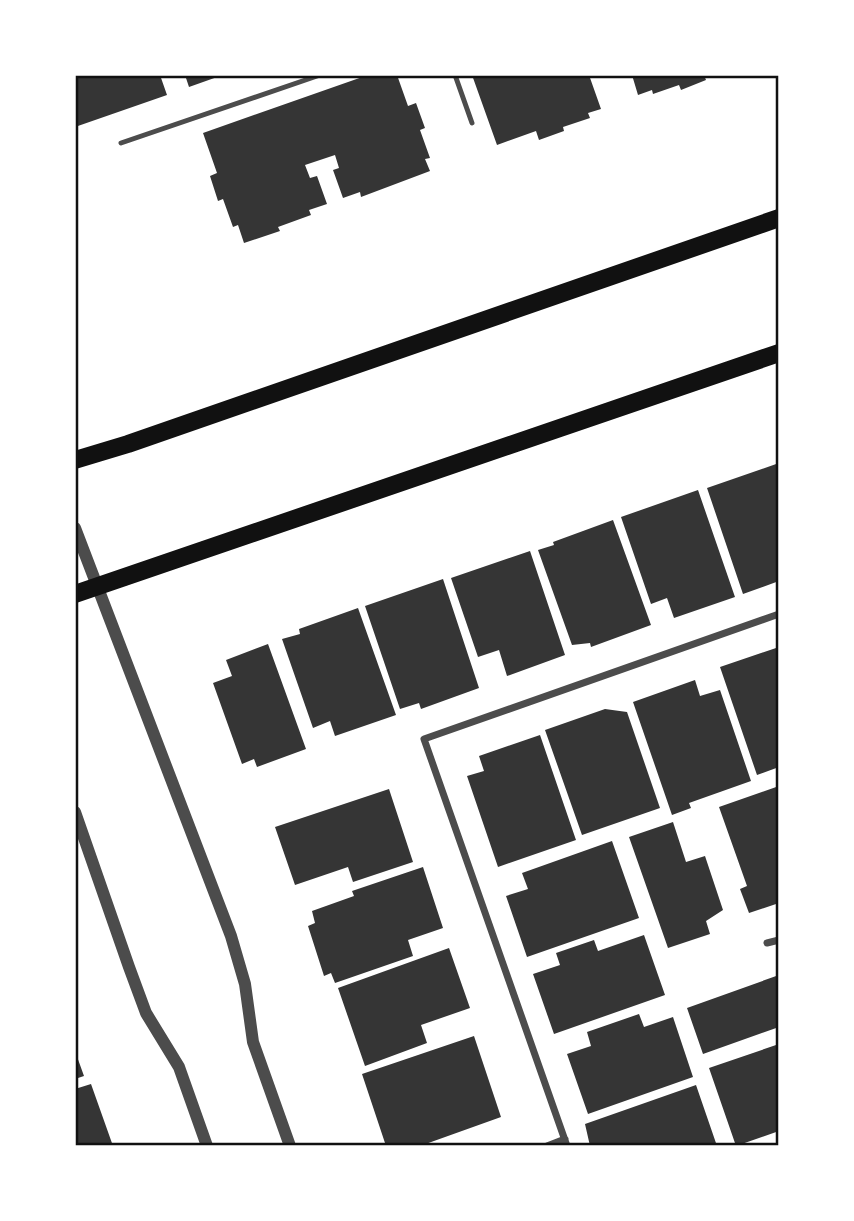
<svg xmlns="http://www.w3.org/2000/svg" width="854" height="1221" viewBox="0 0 854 1221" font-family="'Sofia Sans Condensed',sans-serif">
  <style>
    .building { fill: #353535 }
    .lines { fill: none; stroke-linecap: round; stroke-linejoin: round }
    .service { stroke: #4c4c4c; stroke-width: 5 }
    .minor { stroke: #4c4c4c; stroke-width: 7 }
    .tertiary { stroke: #4c4c4c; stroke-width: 12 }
    .primary { stroke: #111; stroke-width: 18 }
    .neatline { fill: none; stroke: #111; stroke-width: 2.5 }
  </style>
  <rect width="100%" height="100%" fill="#fff"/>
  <path class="building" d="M 75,75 L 160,75 L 167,95 L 75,127 Z
    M 185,75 L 220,75 L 220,76 L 189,87 Z
    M 368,75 L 397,75 L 408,106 L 416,103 L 425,128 L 420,130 L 430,158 L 425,159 L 430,171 L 361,197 L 360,192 L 343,198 L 333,170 L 339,168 L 335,155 L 305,165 L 310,178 L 317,176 L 327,204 L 309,210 L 311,215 L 278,227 L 280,231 L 244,243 L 238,225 L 233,227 L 223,199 L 218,201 L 210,176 L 217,173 L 203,133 Z
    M 472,75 L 589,75 L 601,109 L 588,113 L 590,118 L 563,127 L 564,131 L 539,140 L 536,131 L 497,145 Z
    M 632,75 L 704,75 L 706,80 L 681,90 L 679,85 L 653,94 L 652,90 L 638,95 Z
    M 779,463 L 779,581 L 743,594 L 707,488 Z
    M 698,490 L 735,597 L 674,618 L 667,598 L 651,604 L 621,517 Z
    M 613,520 L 651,625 L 591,647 L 590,643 L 572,645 L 538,550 L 554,545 L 553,542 Z
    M 530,551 L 565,655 L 507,676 L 499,650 L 478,657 L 451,578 Z
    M 443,579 L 479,688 L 421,709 L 419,703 L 400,709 L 365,606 Z
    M 358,608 L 396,715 L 335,736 L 330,721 L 313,728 L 282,639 L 300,634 L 299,629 Z
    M 268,644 L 306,749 L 257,767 L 254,759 L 242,764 L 213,683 L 232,676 L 226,660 Z
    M 779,647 L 779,767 L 757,775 L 720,667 Z
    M 695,680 L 700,696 L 720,690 L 751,781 L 689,803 L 691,808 L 672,815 L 633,702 Z
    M 605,709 L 627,712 L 660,808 L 582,835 L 545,730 Z
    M 540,735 L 576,840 L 498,867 L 467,776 L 484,771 L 479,756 Z
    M 779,786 L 779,903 L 749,913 L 740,889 L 747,886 L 719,807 Z
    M 389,789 L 413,862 L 353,882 L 348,867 L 295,885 L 275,827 Z
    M 673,822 L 686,862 L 705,856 L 723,910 L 706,921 L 710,934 L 668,948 L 629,837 Z
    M 612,841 L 639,918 L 527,957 L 506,896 L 528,889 L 522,873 Z
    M 423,867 L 443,928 L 408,940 L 413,956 L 335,983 L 331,973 L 324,976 L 308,926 L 315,923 L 312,911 L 354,896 L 352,891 Z
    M 644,935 L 665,995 L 554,1034 L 533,974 L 560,965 L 556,953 L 594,940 L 598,951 Z
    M 449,948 L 470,1008 L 421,1025 L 427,1043 L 365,1066 L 338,988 Z
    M 779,975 L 779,1027 L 703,1054 L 687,1008 Z
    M 639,1014 L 644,1027 L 673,1017 L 693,1077 L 588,1114 L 567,1054 L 591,1046 L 587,1032 Z
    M 474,1036 L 501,1117 L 420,1146 L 386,1146 L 362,1074 Z
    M 779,1044 L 779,1131 L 736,1146 L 709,1068 Z
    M 75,1051 L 84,1076 L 75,1079 Z
    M 91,1084 L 113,1146 L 75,1146 L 75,1089 Z
    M 696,1085 L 717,1146 L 590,1146 L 585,1124 Z"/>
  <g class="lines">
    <path class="service" d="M 455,75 L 472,123
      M 121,143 L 320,75"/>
    <path class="minor" d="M 767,943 L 779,940
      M 547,1146 L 565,1139
      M 567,1146 L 424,739 L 779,614"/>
    <path class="tertiary" d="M 75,528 L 231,936 L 245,984 L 253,1042 L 290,1146
      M 75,812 L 129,967 L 146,1013 L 179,1067 L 207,1146"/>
    <path class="primary" d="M 75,460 L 128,444 L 779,218
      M 75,594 L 779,353"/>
  </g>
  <rect width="854" height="1221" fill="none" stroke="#ffffff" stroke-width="154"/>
  <rect x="77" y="77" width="700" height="1067" class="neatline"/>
</svg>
